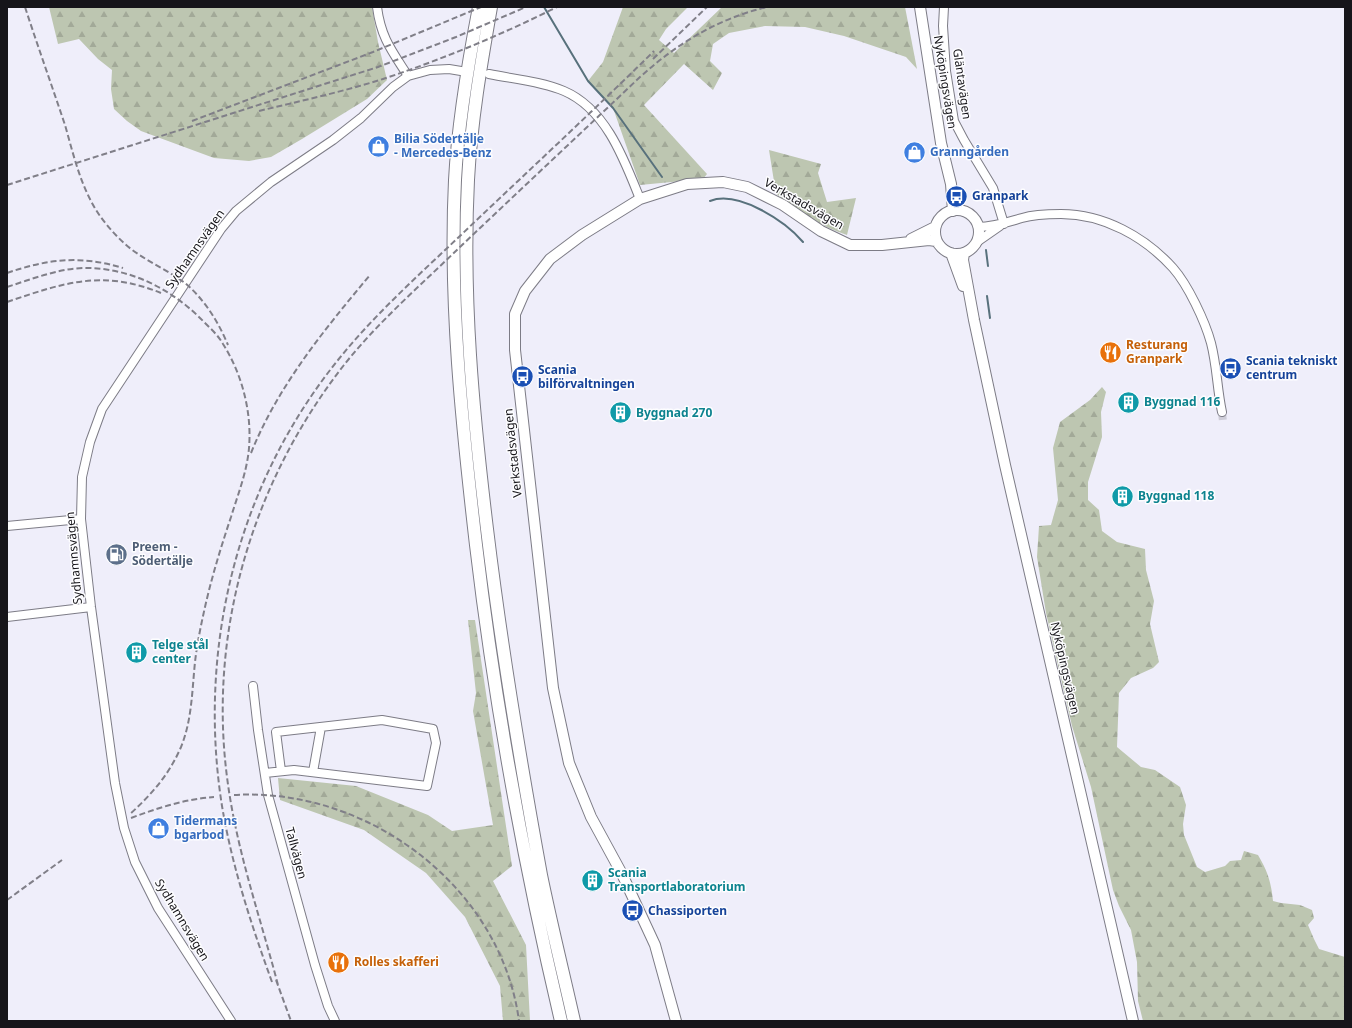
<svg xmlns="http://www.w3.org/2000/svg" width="1352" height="1028" viewBox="0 0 1352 1028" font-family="'Noto Sans',sans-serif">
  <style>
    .forest { fill: url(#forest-firs) }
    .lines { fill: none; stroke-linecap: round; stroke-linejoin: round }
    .stream { stroke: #58717c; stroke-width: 2 }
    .minor-tunnel { stroke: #cecdd8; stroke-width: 8; stroke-dasharray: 8 4; stroke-linecap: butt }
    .minor-casing { stroke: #7d7c86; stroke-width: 10 }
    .major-casing { stroke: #7d7c86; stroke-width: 12 }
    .highway-casing { stroke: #7d7c86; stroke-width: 14 }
    .minor { stroke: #fff; stroke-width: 8 }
    .major { stroke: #fff; stroke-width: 10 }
    .highway { stroke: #fff; stroke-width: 12 }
    .rail { stroke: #807f88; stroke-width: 2; stroke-dasharray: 6 3; stroke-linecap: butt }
    .labels { text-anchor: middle; stroke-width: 3; stroke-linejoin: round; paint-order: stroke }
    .street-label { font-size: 12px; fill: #16151a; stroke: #fdfdff }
    .shop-label { font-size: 12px; font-weight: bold; fill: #366cbe; stroke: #fdfdff; text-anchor: start }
    .transit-label { font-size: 12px; font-weight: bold; fill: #164399; stroke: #fdfdff; text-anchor: start }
    .food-label { font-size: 12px; font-weight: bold; fill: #c56008; stroke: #fdfdff; text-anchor: start }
    .culture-label { font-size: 12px; font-weight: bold; fill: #0d838f; stroke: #fdfdff; text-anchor: start }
    .service-label { font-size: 12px; font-weight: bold; fill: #4e5e75; stroke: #fdfdff; text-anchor: start }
  </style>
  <defs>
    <pattern id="forest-firs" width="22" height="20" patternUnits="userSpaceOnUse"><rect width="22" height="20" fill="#bdc6b1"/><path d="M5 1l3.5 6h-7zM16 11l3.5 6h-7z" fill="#a2a998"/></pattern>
  </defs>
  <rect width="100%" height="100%" fill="#efeefa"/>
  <path class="forest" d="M 49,7 L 372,7 L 378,42 L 387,80 L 367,99 L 302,139 L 271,157 L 249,161 L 214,158 L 141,131 L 127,121 L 114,109 L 111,89 L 112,70 L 98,59 L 79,39 L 58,44 Z
    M 623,7 L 688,7 L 666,29 L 659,40 L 674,53 L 722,7 L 905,7 L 917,69 L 906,57 L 844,36 L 805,27 L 765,26 L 729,33 L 713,44 L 710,61 L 722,73 L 713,90 L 684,64 L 644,105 L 707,174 L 703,179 L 640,185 L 613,108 L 588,81 L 603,62 Z
    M 769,150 L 821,164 L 818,173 L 827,202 L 856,198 L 847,235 C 821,227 798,210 776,194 Z
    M 1102,387 L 1106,392 L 1101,412 L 1102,437 L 1088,482 L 1088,500 L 1099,510 L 1102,531 L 1117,542 L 1145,549 L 1146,570 L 1154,601 L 1150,624 L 1159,662 L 1153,668 L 1131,678 L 1119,693 L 1117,747 L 1141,767 L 1155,770 L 1180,787 L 1186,805 L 1183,824 L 1184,835 L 1197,867 L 1205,872 L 1225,866 L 1230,861 L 1241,860 L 1244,851 L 1258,855 C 1268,872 1271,882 1273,901 L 1281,903 L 1300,905 L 1312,910 L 1314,918 L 1308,925 L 1314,939 L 1319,949 L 1345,957 L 1345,1021 L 1143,1021 L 1138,1001 L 1137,962 L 1131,930 L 1119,906 L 1113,890 L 1091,787 L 1072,726 L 1046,613 L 1037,557 L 1039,526 L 1051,525 L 1058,500 L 1053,448 L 1060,422 L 1090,400 Z
    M 468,620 L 475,620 L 512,866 L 493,881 L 526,945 L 530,1021 L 503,1021 L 500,986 L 465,917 L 426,873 L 364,830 L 280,800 L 278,778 L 356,786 L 428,815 L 452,831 L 493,825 L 473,711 L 476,693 Z"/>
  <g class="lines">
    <path class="stream" d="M 544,7 L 588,81 L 613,108 L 662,177
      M 710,201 C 738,190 785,221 803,242
      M 986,250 L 988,266
      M 987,296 L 990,318"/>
    <path class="minor-tunnel" d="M 1222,412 L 1223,422"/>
    <defs>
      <path id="minor" d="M 377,7 C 381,38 392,51 408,76
        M 944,7 L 943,26 L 946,71 L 954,121 L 964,140 L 993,188 L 1004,224
        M 489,74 C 513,79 540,81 564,91 C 606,109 624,159 640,199
        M 978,227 C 994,227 1008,222 1022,218 C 1035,214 1048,214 1061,214 C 1104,214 1145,237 1173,268 C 1188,285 1205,321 1211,343 C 1217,366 1217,389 1222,412
        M 977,242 L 1000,226
        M 7,526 L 81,519
        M 7,617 L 91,607
        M 253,686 L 258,730 L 268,795 L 315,965 L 328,1006 L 335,1021
        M 313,772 L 321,727
        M 265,773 L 294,770 L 427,786 L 436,743 L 433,729 L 382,720 L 276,732 L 281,771
        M 231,1021 L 158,908 L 135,862 L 124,828 L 115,783 L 91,607 L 81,519 L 82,477 L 90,442 L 102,409 L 221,229 L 236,211 L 271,182 L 333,140 L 361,118 L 393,87 L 408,76 L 430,70 L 449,69 L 461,71"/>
      <path id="major" d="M 920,7 L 941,143 L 951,184 L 953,211
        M935 232a22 22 0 1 1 44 0a22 22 0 1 1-44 0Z
        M 911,239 L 935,227
        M 951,253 L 963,286
        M 964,253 L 963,260 L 974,320 L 1005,465 L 1133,1021
        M 676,1021 L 655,945 L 622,874 L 591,817 L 569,763 L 553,688 L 515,350 L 515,314 L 525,291 L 550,259 L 582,235 L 640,199 L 687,184 L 723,182 L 747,187 L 783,205 L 821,231 L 850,245 L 882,245 L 929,240 L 936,241"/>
      <path id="highway" d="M 479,7 C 468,64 458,122 455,180 C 449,302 462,424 476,545 C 495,705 524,864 561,1021
        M 491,7 C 481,64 471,122 468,180 C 462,297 473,414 487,529 C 501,645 520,760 541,875 C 551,924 563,972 574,1021"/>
    </defs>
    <use href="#minor" class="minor-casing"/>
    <use href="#major" class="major-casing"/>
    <use href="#highway" class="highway-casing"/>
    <use href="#minor" class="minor"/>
    <use href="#major" class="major"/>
    <use href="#highway" class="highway"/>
    <path class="rail" d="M 25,7 C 38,47 52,86 65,125 C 75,160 83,197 107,225 C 116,236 126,246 138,254 C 153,264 170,272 185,283 C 204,299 218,321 228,345
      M 653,59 L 707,7
      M 259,111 C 300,101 342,92 383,79 C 443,59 501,35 557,7
      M 192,121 L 373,52 L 481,7
      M 7,185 L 378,67 L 456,37 L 526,7
      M 7,273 C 48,259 81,255 123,268
      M 7,287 C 32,279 57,269 83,268 C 129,267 172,289 203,321 C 210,328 218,335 223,344 C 242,374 252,412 249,448 C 247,472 238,494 231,517 C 221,547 212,576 205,607 C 201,625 197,644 195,662 C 192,691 192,720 181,747 C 169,775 151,795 129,815
      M 7,302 C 63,283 102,269 161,293
      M 251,453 C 278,386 324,330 370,275
      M 234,795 C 367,787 501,886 519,1021
      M 131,818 C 158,808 185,799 214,797
      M 7,900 L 62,860
      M 276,980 L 291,1021
      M 272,982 C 251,924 232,866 222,806 C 197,648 237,485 338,360 C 375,314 420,274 462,234 C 526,173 591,113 654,51
      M 278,985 C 260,916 236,849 227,777 C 208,630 253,481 344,365 C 378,322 421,285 460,247 C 520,190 580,134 640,77 C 678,43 717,19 767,7"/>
  </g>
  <defs>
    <symbol id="shop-disc" viewBox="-11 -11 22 22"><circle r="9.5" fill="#3f7fe0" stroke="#fdfdff"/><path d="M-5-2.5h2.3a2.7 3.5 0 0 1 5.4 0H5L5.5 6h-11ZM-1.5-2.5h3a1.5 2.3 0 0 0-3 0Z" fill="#fff"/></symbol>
    <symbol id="bus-disc" viewBox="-11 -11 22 22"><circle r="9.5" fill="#1a4fb4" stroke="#fdfdff"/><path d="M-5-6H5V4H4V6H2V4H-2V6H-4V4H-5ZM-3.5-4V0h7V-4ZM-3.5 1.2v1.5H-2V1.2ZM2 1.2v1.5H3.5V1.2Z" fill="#fff"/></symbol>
    <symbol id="restaurant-disc" viewBox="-11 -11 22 22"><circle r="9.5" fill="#e8710a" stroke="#fdfdff"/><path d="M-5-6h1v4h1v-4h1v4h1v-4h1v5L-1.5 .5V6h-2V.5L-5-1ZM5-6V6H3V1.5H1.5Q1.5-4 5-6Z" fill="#fff"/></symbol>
    <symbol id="building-disc" viewBox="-11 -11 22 22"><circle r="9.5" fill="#0f9aa8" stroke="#fdfdff"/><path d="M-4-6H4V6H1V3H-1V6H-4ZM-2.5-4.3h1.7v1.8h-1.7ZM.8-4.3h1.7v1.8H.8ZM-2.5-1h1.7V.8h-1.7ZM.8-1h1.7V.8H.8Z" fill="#fff"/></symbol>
    <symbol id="fuel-disc" viewBox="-11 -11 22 22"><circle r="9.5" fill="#5c6f8a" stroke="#fdfdff"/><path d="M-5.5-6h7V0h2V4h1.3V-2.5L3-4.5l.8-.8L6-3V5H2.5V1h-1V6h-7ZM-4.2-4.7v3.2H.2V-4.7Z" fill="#fff"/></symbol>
  </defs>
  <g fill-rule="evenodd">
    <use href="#shop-disc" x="366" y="134" width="25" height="25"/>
    <use href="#shop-disc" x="902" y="140" width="25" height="25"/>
    <use href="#bus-disc" x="944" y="184" width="25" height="25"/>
    <use href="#restaurant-disc" x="1098" y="340" width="25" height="25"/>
    <use href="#bus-disc" x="1218" y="356" width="25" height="25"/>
    <use href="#bus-disc" x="510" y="364" width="25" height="25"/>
    <use href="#building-disc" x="1116" y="390" width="25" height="25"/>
    <use href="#building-disc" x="608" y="400" width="25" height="25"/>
    <use href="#building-disc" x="1110" y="484" width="25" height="25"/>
    <use href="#fuel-disc" x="104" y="542" width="25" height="25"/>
    <use href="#building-disc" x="124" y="640" width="25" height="25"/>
    <use href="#shop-disc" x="146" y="816" width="25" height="25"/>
    <use href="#building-disc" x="580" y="868" width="25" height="25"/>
    <use href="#bus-disc" x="620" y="898" width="25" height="25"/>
    <use href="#restaurant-disc" x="326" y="950" width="25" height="25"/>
  </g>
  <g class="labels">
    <g class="street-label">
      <text transform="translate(945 82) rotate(81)" y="4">Nyköpingsvägen</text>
      <text transform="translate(962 84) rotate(82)" y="4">Gläntavägen</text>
      <text transform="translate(804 204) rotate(30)" y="4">Verkstadsvägen</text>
      <text transform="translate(195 249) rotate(-55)" y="4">Sydhamnsvägen</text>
      <text transform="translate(513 453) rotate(-96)" y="4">Verkstadsvägen</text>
      <text transform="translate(74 558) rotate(-95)" y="4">Sydhamnsvägen</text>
      <text transform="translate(1065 668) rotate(77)" y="4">Nyköpingsvägen</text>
      <text transform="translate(296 853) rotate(75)" y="4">Tallvägen</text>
      <text transform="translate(182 920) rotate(59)" y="4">Sydhamnsvägen</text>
    </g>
    <g class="shop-label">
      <text x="394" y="143">Bilia Södertälje<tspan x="394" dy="14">- Mercedes-Benz</tspan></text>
      <text x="930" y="156">Granngården</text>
      <text x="174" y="825">Tidermans<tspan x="174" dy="14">bgarbod</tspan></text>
    </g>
    <g class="transit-label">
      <text x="972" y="200">Granpark</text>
      <text x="1246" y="365">Scania tekniskt<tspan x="1246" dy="14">centrum</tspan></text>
      <text x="538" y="374">Scania<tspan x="538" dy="14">bilförvaltningen</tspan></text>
      <text x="648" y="915">Chassiporten</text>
    </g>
    <g class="food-label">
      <text x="1126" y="349">Resturang<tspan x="1126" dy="14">Granpark</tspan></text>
      <text x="354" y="966">Rolles skafferi</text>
    </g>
    <g class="culture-label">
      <text x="1144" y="406">Byggnad 116</text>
      <text x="636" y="417">Byggnad 270</text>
      <text x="1138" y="500">Byggnad 118</text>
      <text x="152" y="649">Telge stål<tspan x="152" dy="14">center</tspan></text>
      <text x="608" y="877">Scania<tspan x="608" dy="14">Transportlaboratorium</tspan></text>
    </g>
    <g class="service-label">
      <text x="132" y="551">Preem -<tspan x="132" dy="14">Södertälje</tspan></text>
    </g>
  </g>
  <rect width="1352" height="1028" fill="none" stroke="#16151a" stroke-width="16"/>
</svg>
